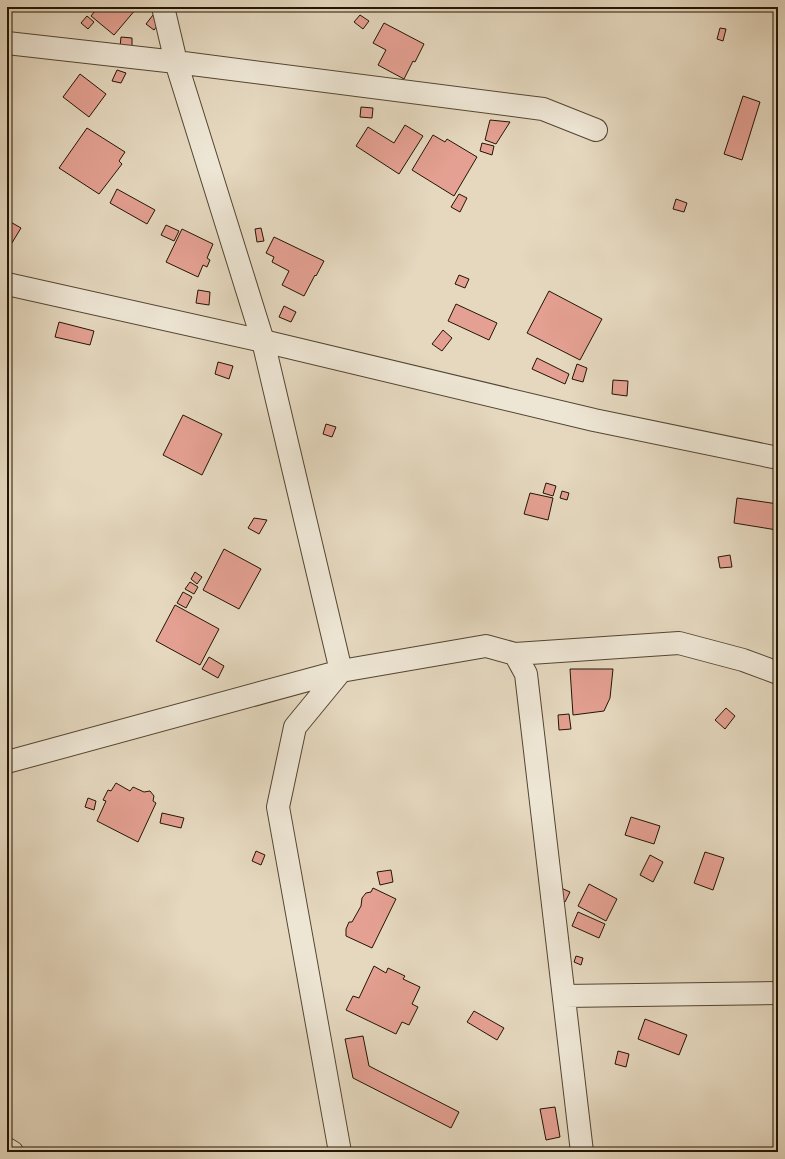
<svg xmlns="http://www.w3.org/2000/svg" width="785" height="1159" viewBox="0 0 785 1159" font-family="'IM FELL Great Primer',serif">
  <style>
    .building { fill: #e4a092; stroke: #221503 }
    .lines { fill: none; stroke-linecap: round; stroke-linejoin: round }
    .minor-casing { stroke: #534632; stroke-width: 24 }
    .tertiary-casing { stroke: #534632; stroke-width: 24 }
    .minor { stroke: #eee6d5; stroke-width: 22 }
    .tertiary { stroke: #eee6d5; stroke-width: 22 }
  </style>
  <rect width="100%" height="100%" fill="#e5d8bf"/>
  <filter id="stains"><feTurbulence type="fractalNoise" baseFrequency=".005" numOctaves="4"/><feColorMatrix values="0 0 0 0 .2 0 0 0 0 .09 0 0 0 0 .02 0 0 0 .5 -.17"/></filter>
  <radialGradient id="worn" r=".72"><stop offset=".6" stop-color="#630" stop-opacity="0"/><stop offset="1" stop-color="#630" stop-opacity=".3"/></radialGradient>
  <path class="building" d="M 98,7 L 134,7 L 136,9 L 114,35 L 91,16 Z
    M 153,15 L 161,21 L 154,30 L 146,24 Z
    M 360,15 L 369,21 L 363,29 L 354,22 Z
    M 87,16 L 94,22 L 88,29 L 81,23 Z
    M 384,23 L 424,44 L 415,62 L 413,61 L 404,79 L 378,65 L 386,50 L 373,43 Z
    M 720,28 L 726,29 L 723,41 L 717,39 Z
    M 121,37 L 132,38 L 132,48 L 120,47 Z
    M 117,70 L 126,73 L 121,83 L 112,81 Z
    M 80,74 L 106,94 L 89,117 L 63,97 Z
    M 743,96 L 760,102 L 742,160 L 724,154 Z
    M 361,107 L 373,108 L 372,118 L 360,117 Z
    M 490,120 L 510,122 L 496,144 L 485,140 Z
    M 405,125 L 423,136 L 399,174 L 356,146 L 368,127 L 394,143 Z
    M 87,128 L 125,152 L 119,161 L 122,164 L 99,194 L 59,168 Z
    M 433,135 L 445,142 L 447,139 L 477,157 L 454,196 L 412,170 Z
    M 482,143 L 494,146 L 492,155 L 480,151 Z
    M 117,189 L 155,210 L 147,224 L 110,203 Z
    M 459,194 L 467,198 L 460,212 L 451,207 Z
    M 676,199 L 687,203 L 684,212 L 673,209 Z
    M 7,220 L 21,228 L 7,251 Z
    M 166,225 L 179,231 L 174,241 L 161,235 Z
    M 261,228 L 264,241 L 257,242 L 255,229 Z
    M 182,229 L 213,244 L 207,258 L 210,260 L 207,267 L 203,265 L 198,277 L 166,262 Z
    M 274,237 L 324,261 L 316,276 L 315,275 L 304,296 L 282,285 L 289,271 L 272,262 L 274,257 L 266,253 Z
    M 459,275 L 469,279 L 465,288 L 455,284 Z
    M 198,290 L 210,292 L 209,305 L 196,303 Z
    M 549,291 L 602,319 L 580,360 L 527,333 Z
    M 456,304 L 497,323 L 489,340 L 448,321 Z
    M 284,306 L 296,312 L 291,322 L 279,317 Z
    M 59,322 L 94,331 L 90,345 L 55,337 Z
    M 443,330 L 452,338 L 442,351 L 432,344 Z
    M 537,358 L 569,374 L 565,384 L 532,369 Z
    M 218,362 L 233,366 L 229,379 L 215,374 Z
    M 577,364 L 587,368 L 583,382 L 572,379 Z
    M 613,380 L 628,381 L 627,396 L 612,394 Z
    M 183,415 L 222,434 L 202,475 L 163,455 Z
    M 326,424 L 336,427 L 332,437 L 323,434 Z
    M 546,483 L 556,486 L 553,496 L 543,493 Z
    M 562,491 L 569,493 L 567,500 L 560,498 Z
    M 530,493 L 553,498 L 548,520 L 524,514 Z
    M 737,498 L 778,504 L 777,530 L 734,523 Z
    M 254,518 L 267,520 L 259,534 L 248,528 Z
    M 224,549 L 261,569 L 239,609 L 203,590 Z
    M 730,555 L 732,567 L 720,568 L 718,557 Z
    M 195,572 L 202,577 L 197,584 L 191,579 Z
    M 190,582 L 198,587 L 194,594 L 185,589 Z
    M 183,592 L 192,597 L 186,608 L 177,603 Z
    M 175,605 L 219,629 L 200,665 L 156,641 Z
    M 209,657 L 224,666 L 218,678 L 202,669 Z
    M 570,669 L 613,669 L 610,698 L 604,711 L 573,715 Z
    M 726,708 L 735,716 L 725,729 L 715,720 Z
    M 569,714 L 571,729 L 559,730 L 558,715 Z
    M 116,783 L 130,791 L 133,787 L 144,792 L 150,791 L 154,796 L 153,801 L 156,803 L 138,842 L 97,821 L 106,801 L 103,800 L 108,790 L 111,791 Z
    M 88,798 L 96,801 L 94,810 L 85,807 Z
    M 162,813 L 184,818 L 181,828 L 160,823 Z
    M 631,817 L 660,826 L 654,844 L 625,835 Z
    M 256,851 L 265,855 L 261,865 L 252,861 Z
    M 705,852 L 724,858 L 713,890 L 694,883 Z
    M 650,855 L 663,862 L 653,882 L 640,875 Z
    M 391,870 L 393,882 L 380,885 L 377,872 Z
    M 589,884 L 617,899 L 606,921 L 578,906 Z
    M 559,887 L 570,892 L 565,902 L 554,897 Z
    M 373,888 L 396,899 L 372,948 L 346,936 L 346,929 L 349,922 L 352,922 L 361,906 L 362,898 L 366,893 L 371,892 Z
    M 578,912 L 605,924 L 599,938 L 572,926 Z
    M 576,956 L 583,958 L 581,965 L 574,962 Z
    M 374,966 L 386,973 L 388,968 L 405,976 L 403,979 L 420,987 L 412,1004 L 418,1007 L 409,1025 L 402,1022 L 396,1034 L 346,1010 L 353,996 L 359,998 Z
    M 474,1011 L 504,1028 L 497,1040 L 467,1022 Z
    M 645,1019 L 687,1035 L 679,1055 L 638,1039 Z
    M 363,1036 L 369,1066 L 459,1112 L 451,1128 L 353,1078 L 345,1039 Z
    M 618,1051 L 629,1054 L 626,1067 L 615,1064 Z
    M 555,1107 L 560,1137 L 546,1140 L 540,1109 Z"/>
  <g class="lines">
    <defs>
      <path id="minor" d="M 163,7 L 176,62 L 263,341 L 341,671 L 295,727 L 278,807 L 340,1152
        M 7,43 L 176,62 L 543,109 L 596,130
        M 515,654 L 679,643 L 743,660 L 778,673
        M 7,762 L 341,671 L 486,646 L 515,654 L 526,674 L 582,1152
        M 564,996 L 778,993
        M 7,1149 L 12,1152"/>
      <path id="tertiary" d="M 7,284 L 263,341 L 594,420 L 778,458"/>
    </defs>
    <use href="#minor" class="minor-casing"/>
    <use href="#tertiary" class="tertiary-casing"/>
    <use href="#minor" class="minor"/>
    <use href="#tertiary" class="tertiary"/>
  </g>
  <rect width="785" height="1159" fill="none" stroke="#e5d8bf" stroke-width="24"/>
  <rect x="8" y="8" width="769" height="1143" fill="none" stroke="#221503" stroke-width="2"/>
  <rect x="12" y="12" width="761" height="1135" fill="none" stroke="#221503"/>
  <rect width="100%" height="100%" filter="url(#stains)"/>
  <rect width="100%" height="100%" fill="url(#worn)"/>
</svg>
